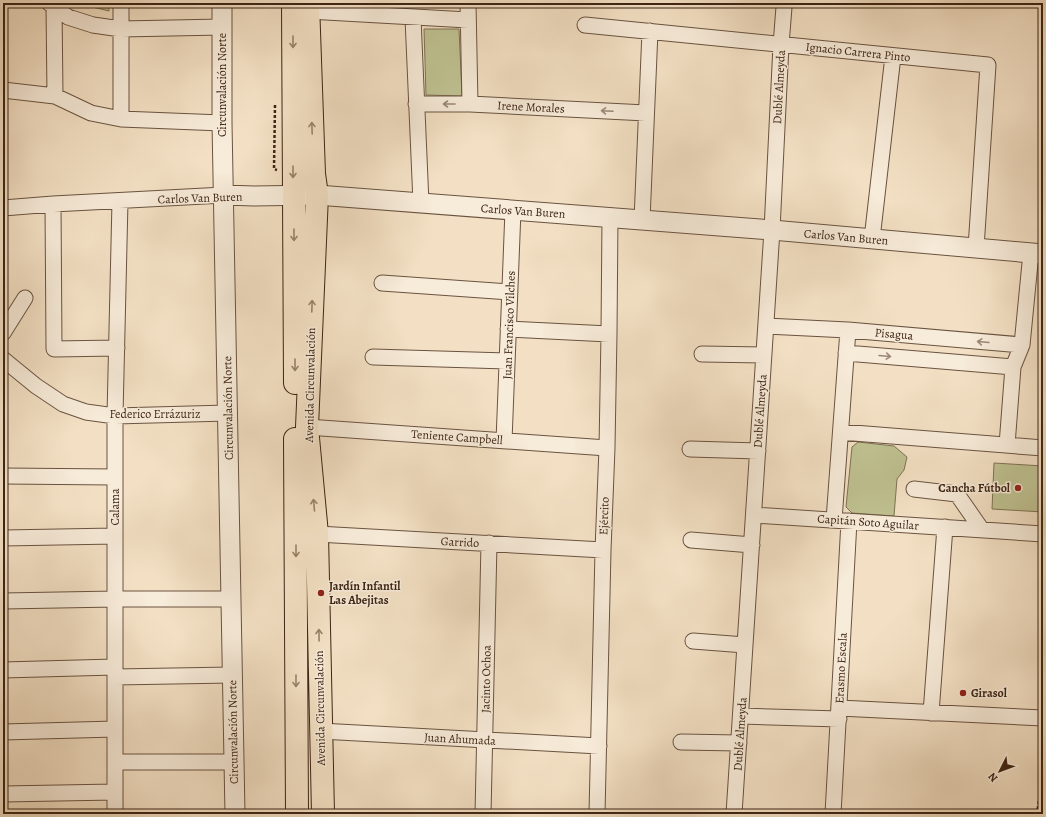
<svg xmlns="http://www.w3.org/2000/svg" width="1046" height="817" viewBox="0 0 1046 817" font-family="Alegreya,serif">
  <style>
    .green { fill: #bfc191; stroke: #7e7252 }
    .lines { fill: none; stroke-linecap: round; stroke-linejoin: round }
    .minor-casing { stroke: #6a5340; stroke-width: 17 }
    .tertiary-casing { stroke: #6a5340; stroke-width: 21 }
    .primary-casing { stroke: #3d2414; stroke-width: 24 }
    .path { stroke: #3d2414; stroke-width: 2.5; stroke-dasharray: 3 2; stroke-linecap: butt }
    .minor { stroke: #f7ebd9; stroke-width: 15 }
    .tertiary { stroke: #f7ebd9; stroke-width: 19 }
    .primary { stroke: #f3e0c4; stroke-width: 22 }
    .oneway { stroke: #98826c }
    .oneway2 { stroke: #9a8876 }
    .poi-dot { fill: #8f2418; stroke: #f7ebd9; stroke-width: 1.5 }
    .labels { text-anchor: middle; stroke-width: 3; stroke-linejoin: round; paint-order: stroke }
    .street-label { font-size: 12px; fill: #3d2414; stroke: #f7ebd9 }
    .poi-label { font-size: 12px; font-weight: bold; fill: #3d2414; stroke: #f7ebd9; text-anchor: start }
  </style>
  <rect width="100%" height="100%" fill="#f3e0c4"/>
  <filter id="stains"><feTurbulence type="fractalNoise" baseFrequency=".005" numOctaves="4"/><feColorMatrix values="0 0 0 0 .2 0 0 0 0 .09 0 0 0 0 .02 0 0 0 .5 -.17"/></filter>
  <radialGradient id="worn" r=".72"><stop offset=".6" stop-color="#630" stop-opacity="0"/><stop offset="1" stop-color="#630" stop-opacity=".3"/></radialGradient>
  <path class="green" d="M 76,3 L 109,3 L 109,11 Z
    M 424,29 L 459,29 L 462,96 L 426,95 Z
    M 858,442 L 894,446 L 907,457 L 904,470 L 897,479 L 894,516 L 852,513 L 846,507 L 852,447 Z
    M 994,463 L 1043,466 L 1043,512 L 992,509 Z"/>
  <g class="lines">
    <defs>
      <path id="minor" d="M 49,3 L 68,17 L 93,25 L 121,29 L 222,27
        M 468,3 L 470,104
        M 54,6 L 55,96
        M 308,11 L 468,20
        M 413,18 L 421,203
        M 585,25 L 988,65 L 976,248
        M 3,90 L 55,96 L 91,113 L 121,119 L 222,123
        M 416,104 L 470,104 L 646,113
        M 121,119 L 121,3
        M 53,204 L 54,349 L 117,348
        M 3,208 L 53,204 L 224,195
        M 642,220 L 650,31
        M 872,239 L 893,56
        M 382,283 L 510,292
        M 766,326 L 848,330 L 1022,345
        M 508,329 L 609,334
        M 3,333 L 25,298
        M 846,353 L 1013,367
        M 702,354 L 764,355
        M 373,357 L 507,361
        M 3,359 L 36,386 L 63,404 L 86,412 L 115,416 L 228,413
        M 307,427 L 607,448
        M 841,432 L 1043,448
        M 504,441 L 513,210
        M 1007,445 L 1013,367 L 1022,345 L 1031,253
        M 690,449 L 758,451
        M 3,476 L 115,477
        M 914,489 L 957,494 L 982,530
        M 754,515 L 1043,534
        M 834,520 L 848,330
        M 317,534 L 603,550
        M 3,538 L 115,536
        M 691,540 L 752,545
        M 3,601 L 115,599 L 231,599
        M 693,641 L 745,645
        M 3,670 L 115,667
        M 115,677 L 232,675
        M 839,708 L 1043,718
        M 931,713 L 945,527
        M 741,716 L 839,719
        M 320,731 L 599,746
        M 3,732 L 115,729
        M 681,742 L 739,743
        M 115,762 L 234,762
        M 3,794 L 115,792
        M 115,814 L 115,416 L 120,201
        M 483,814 L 489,543
        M 597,814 L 603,550 L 607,448 L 609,334 L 610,217
        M 734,814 L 772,230 L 781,45 L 784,7
        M 833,814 L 849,521"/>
      <path id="tertiary" d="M 222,3 L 222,123 L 235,814
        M 224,195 L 254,196 L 317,195 L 772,230 L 1043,254"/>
      <path id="primary" d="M 308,3 L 314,174 L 317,195 L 307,427 L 317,534 L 323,814
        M 293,5 L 295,383
        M 295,439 L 297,814"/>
    </defs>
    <use href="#minor" class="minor-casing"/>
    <use href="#tertiary" class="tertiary-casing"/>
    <use href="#primary" class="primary-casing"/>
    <path class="path" d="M 275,105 L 274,169 L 277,170
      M 1037,814 L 1043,771"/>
    <use href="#minor" class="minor"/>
    <use href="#tertiary" class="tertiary"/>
    <use href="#primary" class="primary"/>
  </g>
  <defs><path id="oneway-shaft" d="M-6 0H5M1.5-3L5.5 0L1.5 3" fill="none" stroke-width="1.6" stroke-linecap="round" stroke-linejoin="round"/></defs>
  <g class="oneway">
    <use href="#oneway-shaft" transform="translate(293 42) rotate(90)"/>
    <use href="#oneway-shaft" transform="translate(312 128) rotate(-92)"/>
    <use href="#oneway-shaft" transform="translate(293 172) rotate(90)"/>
    <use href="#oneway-shaft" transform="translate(294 235) rotate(90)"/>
    <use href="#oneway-shaft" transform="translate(312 306) rotate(-88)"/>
    <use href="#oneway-shaft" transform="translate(295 365) rotate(90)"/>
    <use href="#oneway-shaft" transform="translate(314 505) rotate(-95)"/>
    <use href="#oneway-shaft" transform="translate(296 551) rotate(90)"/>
    <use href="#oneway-shaft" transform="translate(319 635) rotate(-91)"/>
    <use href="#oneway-shaft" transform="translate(296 681) rotate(90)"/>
  </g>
  <g class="oneway2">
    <use href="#oneway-shaft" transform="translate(449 104) rotate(-180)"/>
    <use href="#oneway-shaft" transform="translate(607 111) rotate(-177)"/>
    <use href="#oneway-shaft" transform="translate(983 342) rotate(-175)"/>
    <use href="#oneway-shaft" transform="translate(885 356) rotate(5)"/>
  </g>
  <g class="poi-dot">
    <circle cx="1018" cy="488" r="4"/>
    <circle cx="321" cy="593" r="4"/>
    <circle cx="963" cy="693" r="4"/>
  </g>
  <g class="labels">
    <g class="street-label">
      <text transform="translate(858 52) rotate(6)" y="4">Ignacio Carrera Pinto</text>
      <text transform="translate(222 85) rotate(-90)" y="4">Circunvalación Norte</text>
      <text transform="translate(779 87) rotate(-87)" y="4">Dublé Almeyda</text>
      <text transform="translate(531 107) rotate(3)" y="4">Irene Morales</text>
      <text transform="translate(200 198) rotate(-2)" y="4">Carlos Van Buren</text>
      <text transform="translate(523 211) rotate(4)" y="4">Carlos Van Buren</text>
      <text transform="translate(846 237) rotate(5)" y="4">Carlos Van Buren</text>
      <text transform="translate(509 325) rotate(-88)" y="4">Juan Francisco Vilches</text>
      <text transform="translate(894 334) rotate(5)" y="4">Pisagua</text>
      <text transform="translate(310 385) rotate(-89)" y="4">Avenida Circunvalación</text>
      <text transform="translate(228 408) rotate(-91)" y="4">Circunvalación Norte</text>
      <text transform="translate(760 411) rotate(-86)" y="4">Dublé Almeyda</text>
      <text x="155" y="418">Federico Errázuriz</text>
      <text transform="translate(457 437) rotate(4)" y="4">Teniente Campbell</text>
      <text transform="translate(115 507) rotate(-90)" y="4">Calama</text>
      <text transform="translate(604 516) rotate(-88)" y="4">Ejército</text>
      <text transform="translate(868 522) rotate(4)" y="4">Capitán Soto Aguilar</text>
      <text transform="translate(460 542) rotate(3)" y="4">Garrido</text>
      <text transform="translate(841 668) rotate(-87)" y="4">Erasmo Escala</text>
      <text transform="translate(486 679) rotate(-89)" y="4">Jacinto Ochoa</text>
      <text transform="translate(320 708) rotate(-91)" y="4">Avenida Circunvalación</text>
      <text transform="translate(233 732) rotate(-91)" y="4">Circunvalación Norte</text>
      <text transform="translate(740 734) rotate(-86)" y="4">Dublé Almeyda</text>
      <text transform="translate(460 739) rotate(3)" y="4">Juan Ahumada</text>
    </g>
    <g class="poi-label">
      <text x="1010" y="492" text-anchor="end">Cancha Fútbol</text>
      <text x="329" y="590">Jardín Infantil<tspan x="329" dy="14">Las Abejitas</tspan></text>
      <text x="971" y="697">Girasol</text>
    </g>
  </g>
  <rect width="1046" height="817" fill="none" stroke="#f3e0c4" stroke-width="16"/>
  <rect x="4" y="4" width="1038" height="809" fill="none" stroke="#3d2414" stroke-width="2"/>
  <rect x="8" y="8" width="1030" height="801" fill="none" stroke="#3d2414"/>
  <g transform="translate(1000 771) rotate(228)" stroke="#f7ebd9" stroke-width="3" paint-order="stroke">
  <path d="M0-3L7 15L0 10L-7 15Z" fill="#3d2414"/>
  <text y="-6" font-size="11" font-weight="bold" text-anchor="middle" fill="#3d2414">N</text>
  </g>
  <rect width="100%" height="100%" filter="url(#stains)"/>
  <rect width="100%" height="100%" fill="url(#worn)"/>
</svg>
